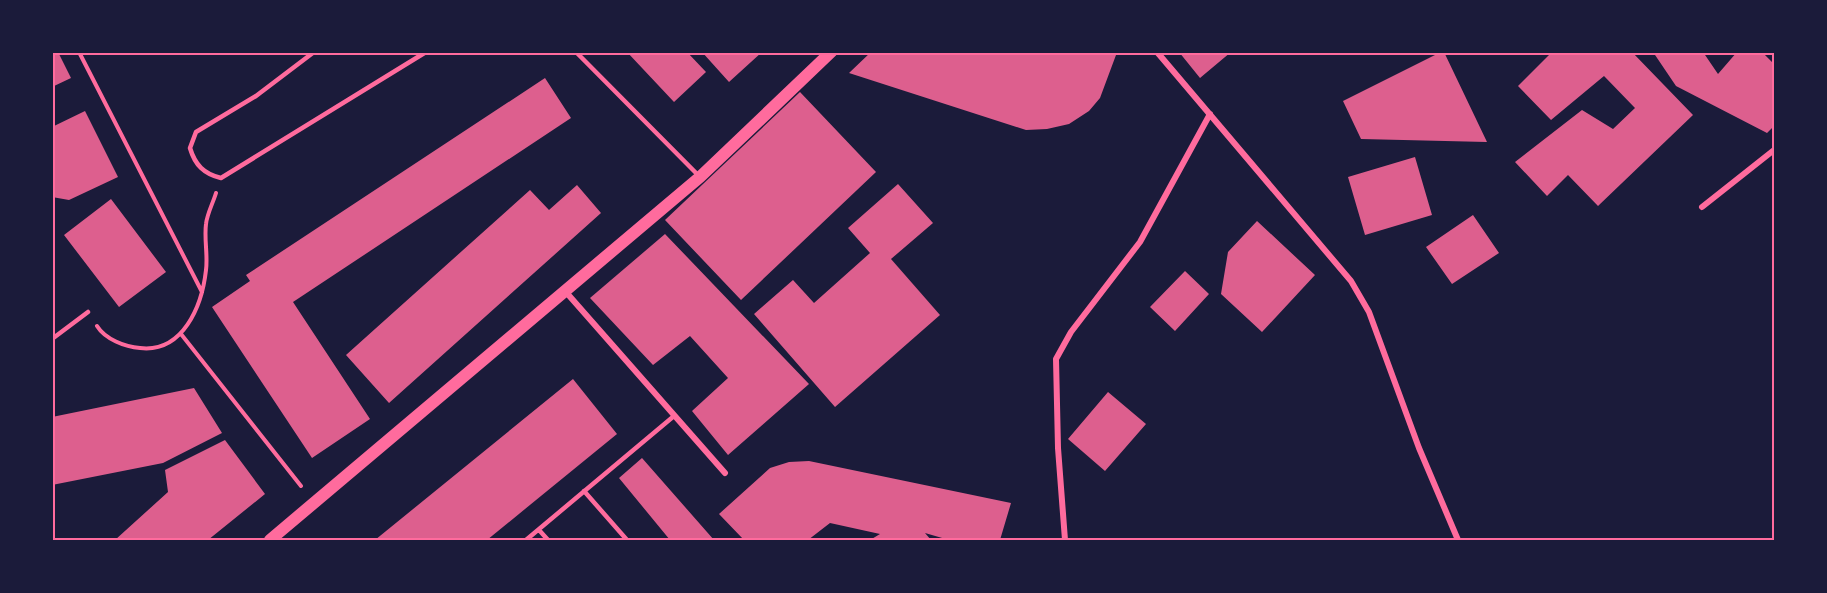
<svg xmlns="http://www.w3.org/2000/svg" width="1827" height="593" viewBox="0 0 1827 593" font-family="Ubuntu,sans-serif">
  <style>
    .building { fill: #dd5f8e }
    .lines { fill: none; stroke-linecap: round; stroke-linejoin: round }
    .path { stroke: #ff6b9d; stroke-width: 4 }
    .service { stroke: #ff6b9d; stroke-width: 4.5 }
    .minor { stroke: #ff6b9d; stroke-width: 6 }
    .secondary { stroke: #ff6b9d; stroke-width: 12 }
    .neatline { fill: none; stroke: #ff6b9d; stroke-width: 2 }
  </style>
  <rect width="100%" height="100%" fill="#1b1b3a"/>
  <path class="building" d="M 52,52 L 58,52 L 71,78 L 52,87 Z
    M 627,52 L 687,52 L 706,72 L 674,102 Z
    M 702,52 L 762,52 L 729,82 Z
    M 871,52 L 1113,52 L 1116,55 L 1100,98 L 1089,111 L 1069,124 L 1047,129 L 1026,130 L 849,73 Z
    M 1179,52 L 1231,52 L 1200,78 Z
    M 1441,52 L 1444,52 L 1487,142 L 1361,139 L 1343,101 Z
    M 1552,52 L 1632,52 L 1693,115 L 1598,206 L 1568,175 L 1547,196 L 1515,162 L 1582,110 L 1613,129 L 1635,108 L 1604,76 L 1551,120 L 1518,86 Z
    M 1653,52 L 1703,52 L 1718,74 L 1737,52 L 1762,52 L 1774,64 L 1774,126 L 1767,133 L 1676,86 Z
    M 545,78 L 571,118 L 293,302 L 370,419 L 312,458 L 212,307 L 250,281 L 246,275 Z
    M 800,92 L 876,172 L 741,300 L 665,220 Z
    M 85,111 L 118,177 L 69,200 L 52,197 L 52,127 Z
    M 1415,157 L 1432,215 L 1365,235 L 1348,177 Z
    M 898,184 L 933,223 L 891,259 L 940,315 L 835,407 L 754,314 L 793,280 L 814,303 L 870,253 L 848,228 Z
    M 577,185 L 601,213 L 389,403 L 346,355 L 530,190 L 549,210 Z
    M 111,199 L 166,272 L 119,307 L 64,235 Z
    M 1473,215 L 1499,253 L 1452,284 L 1426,247 Z
    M 1257,221 L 1315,275 L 1262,332 L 1221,294 L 1228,252 Z
    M 665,234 L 809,384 L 728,455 L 692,411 L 728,378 L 690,336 L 653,365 L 590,298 Z
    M 1185,271 L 1209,294 L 1175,331 L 1150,307 Z
    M 573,379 L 617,434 L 487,540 L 375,540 Z
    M 194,388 L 222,433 L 163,463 L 52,485 L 52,417 Z
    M 1108,392 L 1146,424 L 1105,471 L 1068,439 Z
    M 225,440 L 265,494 L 208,540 L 115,540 L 168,492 L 165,470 Z
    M 642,458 L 714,540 L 670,540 L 619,478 Z
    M 809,461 L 1011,503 L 1000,540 L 949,540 L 925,533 L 931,540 L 870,540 L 880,534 L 830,523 L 808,540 L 744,540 L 719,514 L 770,468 L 789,462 Z"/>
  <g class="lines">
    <path class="path" d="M 79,52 L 202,292
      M 97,326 C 105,339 125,347 140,348 C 183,353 202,306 206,270 C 208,255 204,239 206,224 C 207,214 213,203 216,193
      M 181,334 L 301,486"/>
    <path class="service" d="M 314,52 L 256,96 L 196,132 L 190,148 C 195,165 204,174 221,178 L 426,52
      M 576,52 L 700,177
      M 52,339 L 88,312
      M 584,491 L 627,540
      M 539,530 L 548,540
      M 526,540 L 674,416"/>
    <path class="minor" d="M 1157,52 L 1351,281 L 1369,312 L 1419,448 L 1458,540
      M 1702,207 L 1774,150
      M 565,291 L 725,473
      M 1065,540 L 1058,448 L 1056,359 L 1071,332 L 1140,242 L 1210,114"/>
    <path class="secondary" d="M 270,540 L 700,177 L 831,52"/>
  </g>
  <rect width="1827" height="593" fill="none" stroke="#1b1b3a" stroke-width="108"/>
  <rect x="54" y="54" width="1719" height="485" class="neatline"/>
</svg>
